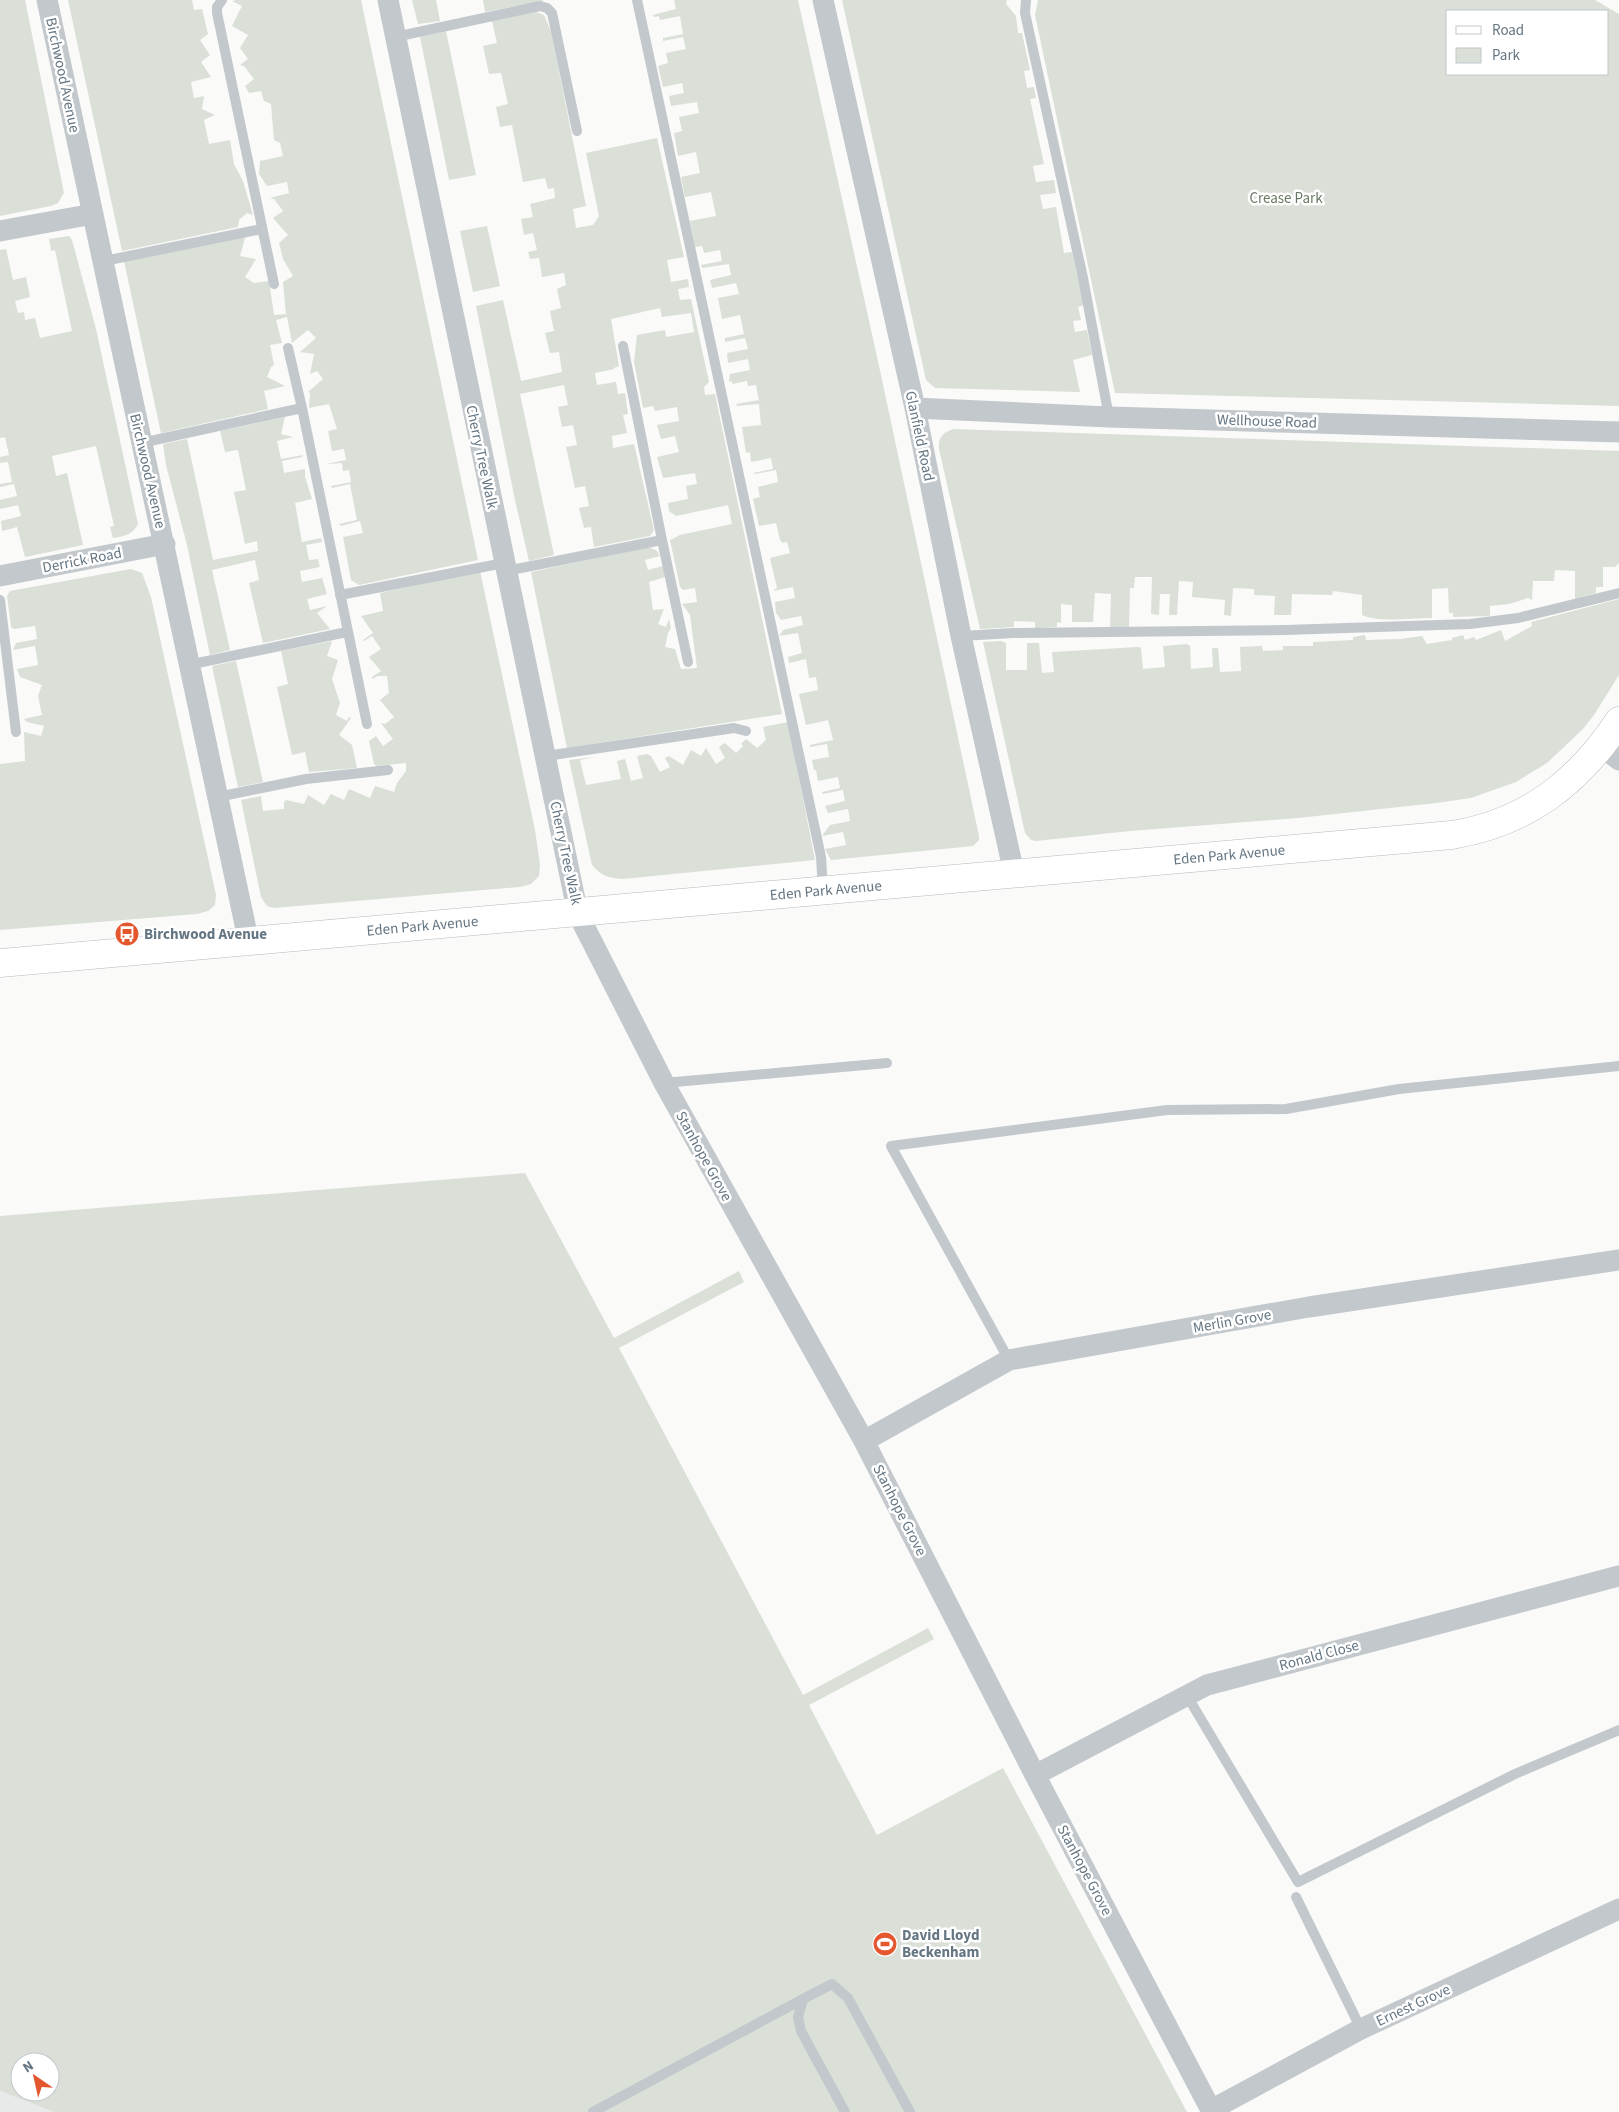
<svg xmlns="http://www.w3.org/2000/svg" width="1619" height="2112" viewBox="0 0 1619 2112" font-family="'Source Sans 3',sans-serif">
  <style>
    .built { fill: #e8e9e9 }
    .green { fill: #dadfd7; fill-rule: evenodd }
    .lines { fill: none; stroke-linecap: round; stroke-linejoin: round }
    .secondary-casing { stroke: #b3babf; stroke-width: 29 }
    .lane { stroke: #c3c8cc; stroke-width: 10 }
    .street { stroke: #c3c8cc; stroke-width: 21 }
    .secondary { stroke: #fff; stroke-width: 28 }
    .labels { text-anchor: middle; stroke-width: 5; stroke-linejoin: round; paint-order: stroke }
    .street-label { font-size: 15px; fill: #657683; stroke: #fff }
    .park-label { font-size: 15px; fill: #687a64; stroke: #fff }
    .poi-label { font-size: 15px; font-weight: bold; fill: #657683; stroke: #fff; text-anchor: start }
  </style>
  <rect width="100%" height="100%" fill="#fafaf8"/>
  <path class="built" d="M 0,2091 L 41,2107 L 54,2112 L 0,2112 Z"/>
  <path class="green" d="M 0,0 L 25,0 L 64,193 L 58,203 L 51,206 L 0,216 Z
    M 68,0 L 192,0 L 194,10 L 202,9 L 208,34 L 200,40 L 210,55 L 201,62 L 211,77 L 191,82 L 194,98 L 204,96 L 202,109 L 215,115 L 204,120 L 209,144 L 230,140 L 234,164 L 243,181 L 253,215 L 247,213 L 239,220 L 238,227 L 122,251 Z
    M 236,0 L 361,0 L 478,560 L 359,585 L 351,580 L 343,537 L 363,533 L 360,521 L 341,526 L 339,524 L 357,520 L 350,484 L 332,488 L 331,486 L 351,482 L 349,470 L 343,471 L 342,463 L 326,464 L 346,460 L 344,449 L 332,451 L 328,431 L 337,429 L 329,404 L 309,408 L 310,393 L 308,392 L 323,379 L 317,371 L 310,374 L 314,354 L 300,352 L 316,338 L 308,330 L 292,343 L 287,317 L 276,320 L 282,343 L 270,345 L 274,365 L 271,367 L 267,377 L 285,386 L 264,391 L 268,409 L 161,433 L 124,261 L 239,237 L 245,238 L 240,256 L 256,259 L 245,277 L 254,283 L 269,281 L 274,315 L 286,314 L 283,282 L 293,276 L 283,259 L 279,243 L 288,235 L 273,218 L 283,211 L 274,199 L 270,198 L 289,193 L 287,182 L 267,186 L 259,174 L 260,161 L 283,156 L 280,143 L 274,140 L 271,104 L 264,101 L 261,91 L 249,93 L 245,86 L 254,79 L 244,66 L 240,65 L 248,59 L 240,48 L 248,35 L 232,26 L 242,6 L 232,1 Z
    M 412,0 L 436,0 L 440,21 L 418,24 Z
    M 483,0 L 543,0 L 543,1 L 485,12 Z
    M 674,0 L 798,0 L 881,375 L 979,836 L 979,840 L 973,846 L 831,860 L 825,849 L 846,845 L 843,832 L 822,836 L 830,825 L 850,821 L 848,809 L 828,813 L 825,806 L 845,801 L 843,790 L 823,794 L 822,792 L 840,788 L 838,777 L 818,781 L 816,770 L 814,770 L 812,760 L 829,757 L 827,744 L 810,747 L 810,745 L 833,740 L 828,720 L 806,725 L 799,694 L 818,690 L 816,677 L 809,678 L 806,659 L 789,663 L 788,657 L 802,653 L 798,633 L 779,636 L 783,630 L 803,625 L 801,616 L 781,620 L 776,613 L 775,602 L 795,598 L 793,587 L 773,591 L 777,588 L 770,558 L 790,553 L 787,542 L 783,543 L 780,540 L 776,523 L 759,526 L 753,499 L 760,497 L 758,487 L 778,482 L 776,470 L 755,474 L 753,473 L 773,469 L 771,458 L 751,462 L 750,452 L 746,453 L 742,427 L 761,425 L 759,404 L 737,406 L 736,404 L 759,400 L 756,385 L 748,386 L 747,381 L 732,384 L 732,381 L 729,382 L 730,374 L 750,370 L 748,359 L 728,363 L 727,353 L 748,349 L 745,338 L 725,342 L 725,338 L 744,334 L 740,315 L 722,319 L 718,298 L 739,294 L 736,283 L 712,288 L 710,280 L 731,275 L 729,264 L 702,268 L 701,265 L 722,261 L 720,250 L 704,253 L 702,246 L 695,247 L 690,221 L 716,216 L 711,192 L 685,197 L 681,177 L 700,173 L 696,152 L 678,156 L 674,133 L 682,131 L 679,117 L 699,113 L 697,102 L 671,106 L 669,96 L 684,93 L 682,83 L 663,87 L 658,66 L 668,63 L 666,53 L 686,49 L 683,37 L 663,41 L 663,38 L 683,34 L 680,16 L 660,20 L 659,16 L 654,17 L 653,15 L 676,9 Z
    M 842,0 L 1007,0 L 1006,4 L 1016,16 L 1018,33 L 1022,33 L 1030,70 L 1024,71 L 1027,88 L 1034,87 L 1036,98 L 1030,99 L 1044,164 L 1033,166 L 1036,182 L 1054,180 L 1056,193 L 1040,195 L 1043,209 L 1056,207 L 1064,253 L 1072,252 L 1084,305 L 1078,307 L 1081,320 L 1073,321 L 1075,332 L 1087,330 L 1092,355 L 1073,360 L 1080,392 L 935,388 L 926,380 Z
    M 1038,0 L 1595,0 L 1619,14 L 1619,406 L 1115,393 L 1035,15 ZM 1608,11 L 1608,74 L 1448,74 L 1448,11 Z
    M 536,12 L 544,15 L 551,32 L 586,206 L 573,209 L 576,228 L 593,225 L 599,216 L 586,153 L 657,138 L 684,257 L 667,260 L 671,282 L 688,279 L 689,287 L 678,289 L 680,300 L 691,299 L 709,382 L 704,387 L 705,395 L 715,394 L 782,714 L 567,748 L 531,572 L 648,547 L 656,550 L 660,556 L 645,560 L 648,570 L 663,566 L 665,577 L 649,582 L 653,610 L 664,609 L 658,624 L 666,627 L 669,619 L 671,628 L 668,633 L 665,647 L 675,649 L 681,669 L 697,668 L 690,615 L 682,604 L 697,602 L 695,588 L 683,590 L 680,587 L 670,540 L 680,535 L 732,524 L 728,505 L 676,516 L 669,511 L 668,503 L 688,499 L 686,486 L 697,484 L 695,473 L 663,478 L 657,457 L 679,452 L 675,436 L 661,439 L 657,425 L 679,421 L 677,407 L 655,411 L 653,406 L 643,408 L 634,362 L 637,335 L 665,330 L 666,337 L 694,332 L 691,313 L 662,317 L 660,308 L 611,319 L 619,366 L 614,368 L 614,369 L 595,373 L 597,385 L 616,382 L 618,394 L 625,393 L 628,414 L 623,415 L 627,433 L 612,436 L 613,448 L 634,444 L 654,530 L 650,536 L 594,547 L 591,527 L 584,528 L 579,508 L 589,506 L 585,486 L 575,488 L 566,447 L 577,445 L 573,425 L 562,427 L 558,407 L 568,405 L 564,385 L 520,394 L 554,555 L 529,561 L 515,500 L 476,306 L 503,300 L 521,381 L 562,372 L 559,352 L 550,353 L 545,333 L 554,331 L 550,311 L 561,308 L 557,289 L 566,285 L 564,273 L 542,277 L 539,258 L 530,259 L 528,252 L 537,250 L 533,233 L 524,235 L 521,219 L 533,217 L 530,204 L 555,198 L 554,188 L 548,189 L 545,178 L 523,182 L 512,125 L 500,127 L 496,107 L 508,104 L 501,73 L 489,74 L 483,46 L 497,43 L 492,21 Z
    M 446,31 L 476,175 L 449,180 L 420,37 Z
    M 487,226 L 500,286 L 473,292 L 460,231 Z
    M 69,236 L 72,240 L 96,329 L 138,524 C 132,535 125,536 113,538 L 110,527 L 114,526 L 96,446 L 52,456 L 56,476 L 67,473 L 83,545 L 25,557 L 17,527 L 2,531 L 1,521 L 21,516 L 18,505 L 0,509 L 0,500 L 17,496 L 14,484 L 0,487 L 0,484 L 12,482 L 8,462 L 0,463 L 0,457 L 9,455 L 5,437 L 0,438 L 0,250 L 6,249 L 13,280 L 26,277 L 30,297 L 15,301 L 18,313 L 24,312 L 25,320 L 35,318 L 40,338 L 72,331 L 55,250 L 51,251 L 49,239 Z
    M 285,417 L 281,434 L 293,437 L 277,441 L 281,459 L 303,455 L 302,457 L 282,461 L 284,473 L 305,469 L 305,477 L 312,499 L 295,503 L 302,542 L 321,538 L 322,542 L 306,545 L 309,560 L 318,559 L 320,567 L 300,571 L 302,582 L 322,578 L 327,594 L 307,599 L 310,610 L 327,606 L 317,613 L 330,629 L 263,643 L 249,583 L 259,580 L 255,560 L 212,570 L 230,650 L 210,655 L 187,545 L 166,465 L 163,444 L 187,439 L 213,560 L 258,551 L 257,541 L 245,544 L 234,492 L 246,490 L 238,450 L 225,452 L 220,431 Z
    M 953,429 L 1619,451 L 1619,563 L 1615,567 L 1603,567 L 1603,587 L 1596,587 L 1596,593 L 1575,599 L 1575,571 L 1555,570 L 1554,581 L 1533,581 L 1532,600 L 1528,598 L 1509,604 L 1490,606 L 1490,616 L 1453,617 L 1453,613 L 1449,613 L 1448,588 L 1432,589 L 1432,618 C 1412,618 1379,623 1362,615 L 1362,595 L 1333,591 L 1332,595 L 1292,594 L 1291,615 L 1274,615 L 1275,596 L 1254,595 L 1254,589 L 1233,588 L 1231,616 L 1224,615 L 1225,600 L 1192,597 L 1193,582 L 1179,581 L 1177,615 L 1169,615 L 1170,594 L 1160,594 L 1159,615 L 1151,614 L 1152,577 L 1135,577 L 1134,588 L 1130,588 L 1129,627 L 1110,628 L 1111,594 L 1095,593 L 1093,622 L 1072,622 L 1072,605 L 1061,604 L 1061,623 L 1057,622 L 1057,627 L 1035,628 L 1035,622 L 1014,621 L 1014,627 L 980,629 L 939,449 C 938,438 942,433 953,429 Z
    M 131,569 L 142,573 L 151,597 L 216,895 L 215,905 L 208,911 L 197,914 L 0,930 L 0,764 L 25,761 L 24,732 L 41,736 L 44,726 L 27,722 L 24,719 L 42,715 L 38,696 L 42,685 L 20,677 L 17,669 L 38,665 L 35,646 L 13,650 L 16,643 L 37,639 L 35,626 L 14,629 L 11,627 L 7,596 L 10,591 Z
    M 480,571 L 535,830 L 540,865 L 539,876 L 531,884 L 520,887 L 274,908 L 267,906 L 261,897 L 241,800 L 261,796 L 263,811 L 284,809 L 284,802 L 286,800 L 304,804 L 308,795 L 324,805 L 331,794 L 344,800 L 349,789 L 370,798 L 375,786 L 394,792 L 397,783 L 406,771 L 406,763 L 377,766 L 374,764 L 369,741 L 376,736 L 383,746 L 393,739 L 381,723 L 385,724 L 394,717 L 380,700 L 389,693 L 387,676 L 377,676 L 373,679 L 372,677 L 381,671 L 369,657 L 381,649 L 372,636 L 364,641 L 363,640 L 373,633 L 361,616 L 383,611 L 380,593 Z
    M 1619,599 L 1619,675 L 1594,715 L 1583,729 L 1547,763 L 1516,782 L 1471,798 L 1436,803 L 1298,818 L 1130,831 L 1036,841 L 1031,840 L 1025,833 L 983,642 L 1001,641 L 1006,643 L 1006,670 L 1027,670 L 1027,643 L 1039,643 L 1042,673 L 1054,672 L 1052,652 L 1138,647 L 1141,648 L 1143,669 L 1165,667 L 1163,646 L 1187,644 L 1190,646 L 1191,669 L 1213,667 L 1212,648 L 1218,648 L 1220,672 L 1241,671 L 1240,647 L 1262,646 L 1263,651 L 1283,650 L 1283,646 L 1313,646 L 1313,642 L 1353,640 L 1353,637 L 1365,635 L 1366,640 L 1400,639 L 1422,636 L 1427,644 L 1452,640 L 1452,638 L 1463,635 L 1465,640 L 1474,637 L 1476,640 L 1501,630 L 1505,641 L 1532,626 L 1531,622 Z
    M 332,641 L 327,656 L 338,660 L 332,679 L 340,703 L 336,715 L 347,721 L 349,717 L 351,718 L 339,735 L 352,745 L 357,768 L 309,772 L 305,752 L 292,755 L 277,687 L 288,684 L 281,651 Z
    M 236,661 L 263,782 L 238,787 L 212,666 Z
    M 788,722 L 815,860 L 623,879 C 608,878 602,876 592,865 L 569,760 L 594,757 L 580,760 L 586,785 L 621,779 L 617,761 L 625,759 L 631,781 L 643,778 L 637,756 L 647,754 L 651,756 L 660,772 L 670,767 L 665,758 L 669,756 L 683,765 L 691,750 L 701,756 L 706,748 L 716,764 L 725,758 L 719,747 L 725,743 L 736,753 L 743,746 L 741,744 L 746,739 L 757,748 L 766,740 L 763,727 Z
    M 525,1173 L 614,1338 L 739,1271 L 744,1282 L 619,1348 L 803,1695 L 928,1628 L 934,1639 L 809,1705 L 877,1835 L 1003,1768 L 1187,2112 L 54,2112 L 0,2091 L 0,1216 ZM 20,2062 L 50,2062 L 50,2092 L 20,2092 Z"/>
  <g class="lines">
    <defs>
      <g id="secondary">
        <path id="s1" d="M 0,963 L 1452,835 C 1526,823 1578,783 1619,721"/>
      </g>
    </defs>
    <use href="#secondary" class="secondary-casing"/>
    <path class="lane" d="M 222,0 L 217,7 L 217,13 L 274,284
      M 637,0 L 821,857 L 823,889
      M 1026,0 L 1025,13 L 1083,278 L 1109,417
      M 395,37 L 540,6 L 547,8 L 552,13 L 577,131
      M 104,261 L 262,229
      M 623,346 L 662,540
      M 288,348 L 302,408
      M 141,443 L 302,408 L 367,724
      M 506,571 L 662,540 L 688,662
      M 340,595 L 504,563
      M 0,600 L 16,732
      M 961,636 L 1013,633 L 1285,630 L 1470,624 L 1518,618 L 1619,593
      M 188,665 L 347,632
      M 546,756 L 734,728 L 746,731
      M 218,797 L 306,779 L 388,770
      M 664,1083 L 887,1063
      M 1009,1360 L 891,1146 L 1167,1110 L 1286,1109 L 1399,1089 L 1619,1066
      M 1186,1694 L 1298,1882 L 1515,1774 L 1619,1730
      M 1296,1897 L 1361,2029
      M 593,2112 L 803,1999
      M 845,2112 L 801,2031 L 798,2017 L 803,1999 L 832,1984 L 848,1998 L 910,2112"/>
    <path class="street" d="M 47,0 L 249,943
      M 388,0 L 578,914 L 664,1083 L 864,1441 L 1035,1775 L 1212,2112
      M 823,0 L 915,408 L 961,636 L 1014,873
      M 0,231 L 93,214
      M 915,408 L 1109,417 L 1619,432
      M 0,576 L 165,544
      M 1602,747 L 1619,760
      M 864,1441 L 1009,1360 L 1309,1307 L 1619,1260
      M 1035,1775 L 1207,1685 L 1619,1576
      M 1211,2110 L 1361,2029 L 1619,1909"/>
    <use href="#secondary" class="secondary"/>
  </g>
  <defs>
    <symbol id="bus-disc" viewBox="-11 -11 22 22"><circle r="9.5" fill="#e4572e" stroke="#fff"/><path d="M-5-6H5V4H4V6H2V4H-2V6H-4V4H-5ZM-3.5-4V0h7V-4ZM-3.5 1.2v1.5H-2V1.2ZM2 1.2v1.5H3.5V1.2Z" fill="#fff"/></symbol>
    <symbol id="stadium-disc" viewBox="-11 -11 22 22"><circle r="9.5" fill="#e4572e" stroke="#fff"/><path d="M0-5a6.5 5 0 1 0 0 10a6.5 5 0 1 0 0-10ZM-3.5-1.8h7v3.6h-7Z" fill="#fff"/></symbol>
  </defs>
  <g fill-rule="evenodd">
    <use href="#bus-disc" x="113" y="920" width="28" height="28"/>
    <use href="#stadium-disc" x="871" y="1930" width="28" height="28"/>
  </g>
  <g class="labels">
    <g class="street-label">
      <text transform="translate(63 75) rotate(78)" y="5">Birchwood Avenue</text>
      <text transform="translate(1267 421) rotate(2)" y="5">Wellhouse Road</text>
      <text transform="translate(920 436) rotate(78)" y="5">Glanfield Road</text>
      <text transform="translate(482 457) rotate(78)" y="5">Cherry Tree Walk</text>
      <text transform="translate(148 471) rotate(77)" y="5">Birchwood Avenue</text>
      <text transform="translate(82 560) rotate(-11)" y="5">Derrick Road</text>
      <text transform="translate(566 853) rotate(78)" y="5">Cherry Tree Walk</text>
      <text dy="5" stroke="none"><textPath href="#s1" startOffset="1234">Eden Park Avenue</textPath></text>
      <text dy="5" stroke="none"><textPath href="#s1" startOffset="829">Eden Park Avenue</textPath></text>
      <text dy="5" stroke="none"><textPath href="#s1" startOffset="424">Eden Park Avenue</textPath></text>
      <text transform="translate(704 1156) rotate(61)" y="5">Stanhope Grove</text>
      <text transform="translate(1232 1321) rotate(-10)" y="5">Merlin Grove</text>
      <text transform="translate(900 1510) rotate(63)" y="5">Stanhope Grove</text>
      <text transform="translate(1319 1655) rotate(-15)" y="5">Ronald Close</text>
      <text transform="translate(1085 1870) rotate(62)" y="5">Stanhope Grove</text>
      <text transform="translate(1413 2005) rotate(-25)" y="5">Ernest Grove</text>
    </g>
    <g class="park-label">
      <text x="1286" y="203">Crease Park</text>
    </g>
    <g class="poi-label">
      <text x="144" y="939">Birchwood Avenue</text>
      <text x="902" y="1940">David Lloyd<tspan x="902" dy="17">Beckenham</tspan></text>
    </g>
  </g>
  <rect x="1446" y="10" width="162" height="65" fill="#ffffff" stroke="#c1c8cd"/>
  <rect x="1456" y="26" width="25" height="8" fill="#ffffff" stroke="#c1c8cd"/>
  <text x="1492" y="35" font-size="15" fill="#657683">Road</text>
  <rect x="1456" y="48" width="25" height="15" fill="#dadfd7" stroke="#c1c8cd"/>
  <text x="1492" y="60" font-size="15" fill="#657683">Park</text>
  <g transform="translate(35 2077) rotate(326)"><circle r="24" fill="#ffffff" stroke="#c1c8cd"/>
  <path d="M0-4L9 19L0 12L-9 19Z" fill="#e4572e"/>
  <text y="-8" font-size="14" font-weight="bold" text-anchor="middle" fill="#657683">N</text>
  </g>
</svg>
